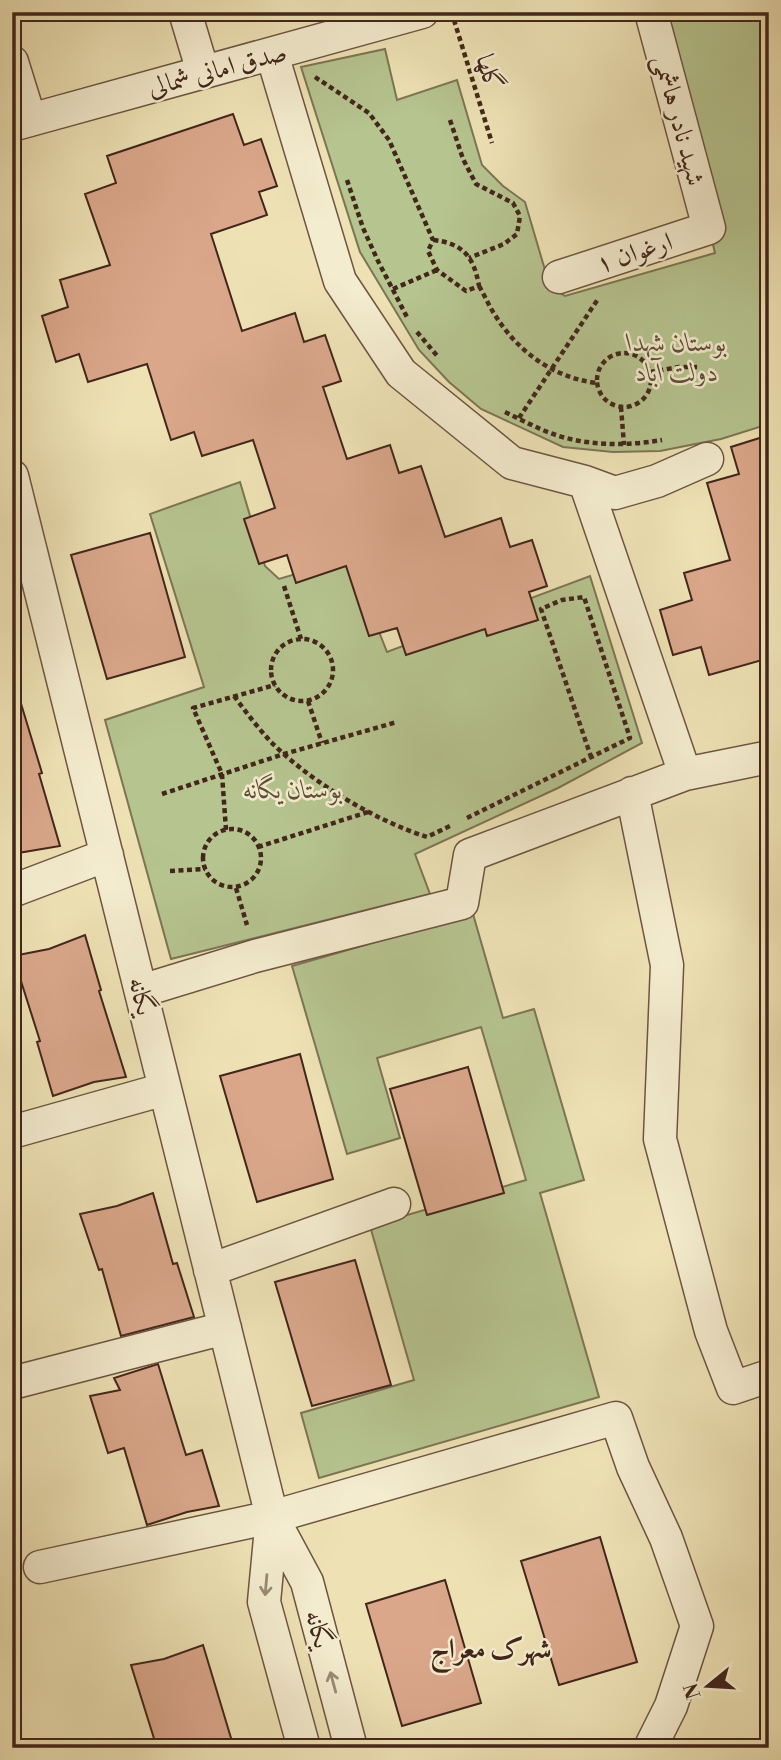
<svg xmlns="http://www.w3.org/2000/svg" width="781" height="1760" viewBox="0 0 781 1760" font-family="'Libre Bodoni',Amiri,serif">
  <style>
    .green { fill: #b6c48f; stroke: #7c7555; stroke-width: 2 }
    .building { fill: #daa78b; stroke: #42261b; stroke-width: 2 }
    .lines { fill: none; stroke-linecap: round; stroke-linejoin: round }
    .minor-casing { stroke: #6d5542; stroke-width: 35 }
    .path { stroke: #42261b; stroke-width: 4.5; stroke-dasharray: 5 3.5; stroke-linecap: butt }
    .minor { stroke: #f4eccf; stroke-width: 32 }
    .oneway { stroke: #9b8975 }
    .labels { text-anchor: middle; stroke-width: 5; stroke-linejoin: round; paint-order: stroke }
    .street-label { font-size: 26px; fill: #42261b; stroke: #f4eccf }
    .park-label { font-size: 26px; font-style: italic; fill: #5f4e38; stroke: #f4eccf }
    .neighbourhood-label { font-size: 28px; font-weight: bold; fill: #42261b; stroke: #f4eccf }
  </style>
  <rect width="100%" height="100%" fill="#eee2b5"/>
  <filter id="stains"><feTurbulence type="fractalNoise" baseFrequency=".00286" numOctaves="4"/><feColorMatrix values="0 0 0 0 .2 0 0 0 0 .09 0 0 0 0 .02 0 0 0 .5 -.17"/></filter>
  <radialGradient id="worn" r=".72"><stop offset=".6" stop-color="#630" stop-opacity="0"/><stop offset="1" stop-color="#630" stop-opacity=".3"/></radialGradient>
  <path class="green" d="M 658,12 L 768,12 L 769,15 L 769,424 L 721,439 L 660,451 L 613,452 L 563,447 L 481,409 L 449,382 L 419,350 L 360,252 L 301,67 L 385,49 L 397,100 L 457,80 L 482,165 L 503,186 L 525,202 L 550,287 L 565,296 L 715,253 Z
    M 240,482 L 265,566 L 279,579 L 350,558 L 387,652 L 590,576 L 642,743 L 558,788 L 415,854 L 430,894 L 171,959 L 105,720 L 204,687 L 150,514 Z
    M 473,914 L 503,1018 L 534,1009 L 584,1180 L 540,1193 L 599,1397 L 319,1478 L 301,1413 L 414,1380 L 370,1226 L 526,1180 L 481,1027 L 377,1058 L 400,1138 L 347,1154 L 292,966 Z"/>
  <path class="building" d="M 233,114 L 244,145 L 261,139 L 277,186 L 259,192 L 267,215 L 211,234 L 242,331 L 295,313 L 304,342 L 325,335 L 341,381 L 323,387 L 347,459 L 390,445 L 399,473 L 421,466 L 445,537 L 501,518 L 510,547 L 532,540 L 547,586 L 529,592 L 538,620 L 487,636 L 485,629 L 406,655 L 397,628 L 369,636 L 346,566 L 296,583 L 287,555 L 259,564 L 244,519 L 275,508 L 253,440 L 202,456 L 194,432 L 171,440 L 147,364 L 88,382 L 79,354 L 56,362 L 42,316 L 68,307 L 60,280 L 110,265 L 85,194 L 116,183 L 107,156 Z
    M 769,435 L 769,658 L 709,675 L 701,647 L 673,655 L 660,610 L 692,600 L 684,573 L 730,560 L 707,483 L 739,474 L 731,447 Z
    M 150,533 L 185,657 L 107,679 L 71,555 Z
    M 19,697 L 42,773 L 39,774 L 60,846 L 12,854 L 12,698 Z
    M 85,935 L 101,990 L 99,991 L 126,1077 L 94,1082 L 53,1096 L 37,1042 L 40,1041 L 13,956 L 49,949 Z
    M 300,1054 L 333,1179 L 257,1202 L 220,1076 Z
    M 468,1067 L 504,1193 L 427,1215 L 390,1089 Z
    M 153,1193 L 173,1264 L 177,1263 L 194,1317 L 121,1336 L 102,1269 L 99,1270 L 80,1214 L 117,1206 Z
    M 355,1260 L 391,1385 L 312,1406 L 275,1282 Z
    M 158,1364 L 186,1455 L 202,1450 L 219,1506 L 187,1512 L 147,1525 L 124,1448 L 108,1453 L 90,1396 L 120,1390 L 114,1378 Z
    M 600,1537 L 637,1662 L 559,1685 L 521,1561 Z
    M 445,1580 L 481,1703 L 402,1726 L 366,1604 Z
    M 203,1645 L 234,1748 L 157,1748 L 131,1665 L 164,1659 Z"/>
  <g class="lines">
    <defs>
      <path id="minor" d="M 185,12 L 203,72
        M 272,54 L 340,281 L 401,373 L 512,463 L 585,482 L 615,493 L 657,481 L 707,459
        M 12,62 L 30,120
        M 12,125 L 422,12
        M 559,277 L 709,228 L 651,12
        M 12,476 L 272,1517 L 307,1582 L 351,1748
        M 585,482 L 685,774
        M 632,793 L 667,965 L 660,1139 L 711,1331 L 733,1388 L 769,1376
        M 12,891 L 107,855
        M 141,991 L 255,956 L 462,903 L 470,855 L 685,774 L 769,757
        M 12,1132 L 165,1089
        M 210,1270 L 394,1204
        M 12,1383 L 225,1328
        M 272,1517 L 264,1602 L 304,1748
        M 40,1567 L 272,1517 L 616,1418 L 633,1467 L 666,1538 L 697,1626 L 671,1706 L 650,1748"/>
    </defs>
    <use href="#minor" class="minor-casing"/>
    <path class="path" d="M 454,20 L 492,143
      M 315,77 L 369,113 L 389,140 L 433,240 L 428,251 L 437,270 L 466,291 L 479,286 C 474,257 463,243 433,240
      M 450,120 L 463,159 L 476,184 L 513,203 L 520,216 L 517,234 L 504,244 L 469,258
      M 347,180 L 363,228 L 378,261 L 408,319
      M 479,286 C 485,296 489,306 495,315 C 518,352 554,378 597,383
      M 393,289 L 437,270
      M 417,332 L 439,358
      M597 380a27 27 0 1 1 54 0a27 27 0 1 1-54 0Z
      M 650,372 L 679,367 L 699,367
      M 621,407 L 624,445
      M 505,412 C 522,420 538,429 556,435 C 589,446 628,446 662,440
      M 519,418 L 598,299
      M 284,586 L 301,639
      M271 670a31 31 0 1 1 62 0a31 31 0 1 1-62 0Z
      M 234,696 C 246,712 258,728 271,742 C 311,782 374,820 427,837 L 450,826
      M 308,701 L 322,743
      M 162,794 L 284,754 L 397,722
      M 467,818 L 630,738 L 584,597 L 562,600 L 541,609 L 591,757
      M203 858a29 29 0 1 1 58 0a29 29 0 1 1-58 0Z
      M 226,830 L 222,774 L 193,708 L 275,685
      M 258,847 L 368,812
      M 170,871 L 205,869
      M 236,888 L 247,925"/>
    <use href="#minor" class="minor"/>
  </g>
  <defs><path id="oneway-shaft" d="M-6 0H5M1.5-3L5.5 0L1.5 3" fill="none" stroke-width="1.6" stroke-linecap="round" stroke-linejoin="round" transform="scale(1.75)"/></defs>
  <g class="oneway">
    <use href="#oneway-shaft" transform="translate(266 1585) rotate(95)"/>
    <use href="#oneway-shaft" transform="translate(333 1682) rotate(-105)"/>
  </g>
  <g class="labels">
    <g class="street-label">
      <text transform="translate(217 69) rotate(-15)" y="9">صدق امانی شمالی</text>
      <text transform="translate(490 72) rotate(73)" y="9">گلها</text>
      <text transform="translate(680 120) rotate(75)" y="9">شهید نادر هاشمی</text>
      <text transform="translate(634 252) rotate(-18)" y="9">ارغوان ۱</text>
      <text transform="translate(142 996) rotate(76)" y="9">یگانه</text>
      <text transform="translate(319 1629) rotate(75)" y="9">یگانه</text>
    </g>
    <g class="park-label">
      <text x="677" y="351">بوستان شهدا<tspan x="677" dy="30">دولت آباد</tspan></text>
      <text x="293" y="798">بوستان یگانه</text>
    </g>
    <g class="neighbourhood-label">
      <text x="491" y="1658">شهرک معراج</text>
    </g>
  </g>
  <rect width="781" height="1760" fill="none" stroke="#eee2b5" stroke-width="42"/>
  <rect x="14" y="14" width="753" height="1732" fill="none" stroke="#42261b" stroke-width="3.5"/>
  <rect x="21" y="21" width="739" height="1718" fill="none" stroke="#42261b" stroke-width="2"/>
  <g transform="translate(708 1686) rotate(252)" stroke="#f4eccf" stroke-width="5" paint-order="stroke">
  <path d="M0-5L12 26L0 18L-12 26Z" fill="#42261b"/>
  <text y="-10" font-size="19" font-weight="bold" text-anchor="middle" fill="#42261b">N</text>
  </g>
  <rect width="100%" height="100%" filter="url(#stains)"/>
  <rect width="100%" height="100%" fill="url(#worn)"/>
</svg>
